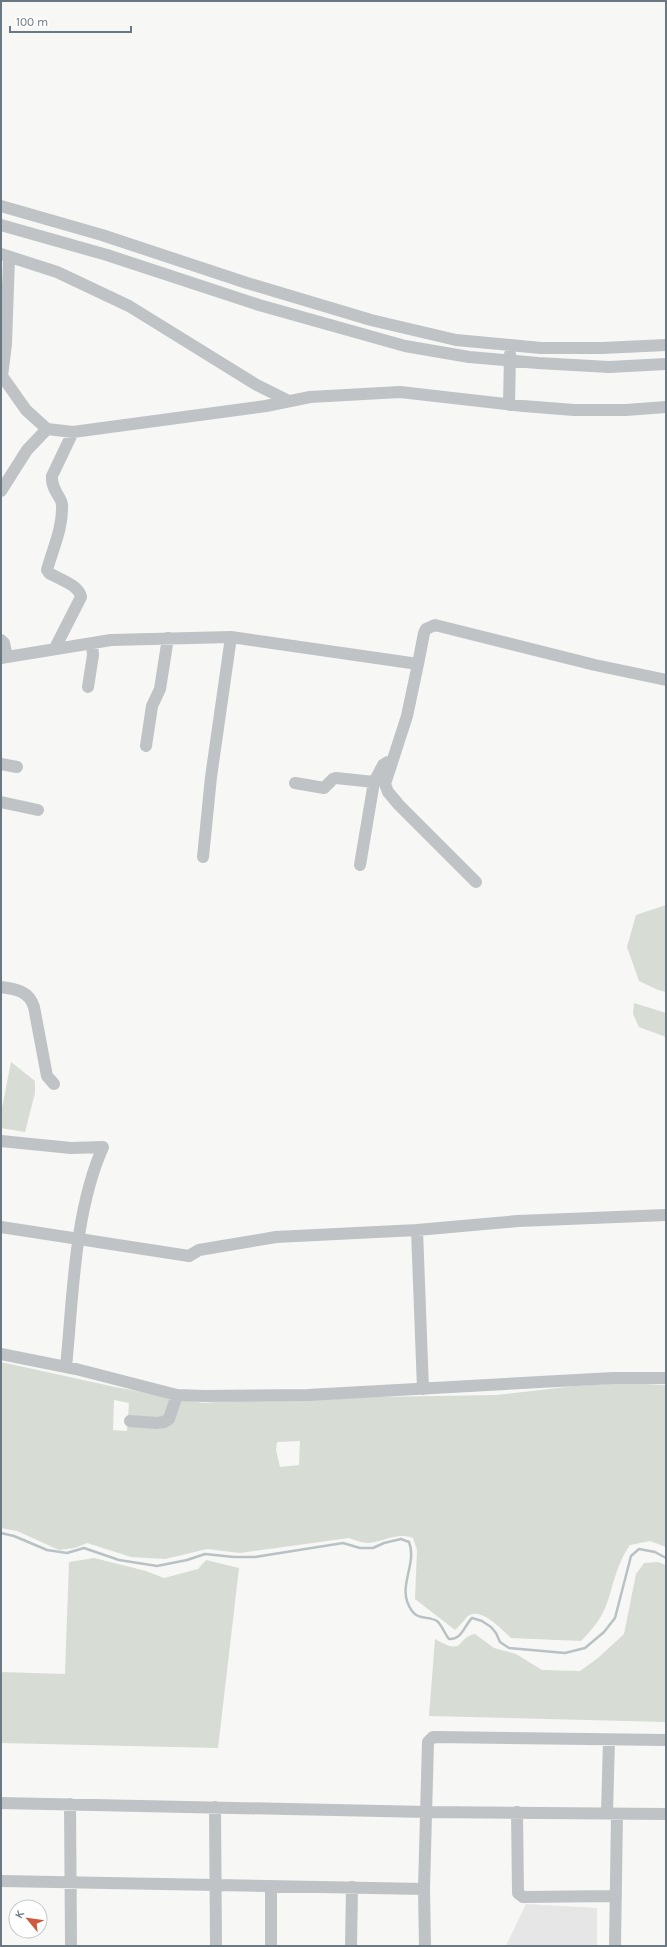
<svg xmlns="http://www.w3.org/2000/svg" width="667" height="1947" viewBox="0 0 667 1947" font-family="Karla,sans-serif">
  <style>
    .built { fill: #e5e6e5 }
    .green { fill: #d7dcd4; fill-rule: evenodd }
    .lines { fill: none; stroke-linecap: round; stroke-linejoin: round }
    .stream { stroke: #b8c2c5; stroke-width: 2.5 }
    .minor { stroke: #bfc3c6; stroke-width: 12 }
  </style>
  <rect width="100%" height="100%" fill="#f7f7f5"/>
  <path class="built" d="M 526,1904 L 597,1908 L 597,1946 L 506,1946 Z"/>
  <path class="green" d="M 666,905 L 666,992 L 658,990 L 639,981 L 627,947 L 636,915 Z
    M 634,1003 L 666,1013 L 666,1037 L 639,1027 L 633,1014 Z
    M 11,1062 L 35,1081 L 35,1093 L 25,1132 L 1,1128 L 1,1113 Z
    M 1,1362 L 115,1387 L 203,1403 L 260,1399 L 496,1395 L 575,1386 L 623,1383 L 666,1385 L 666,1547 L 650,1541 L 630,1545 C 617,1563 614,1583 607,1603 C 602,1618 592,1630 581,1641 L 511,1638 C 502,1630 480,1605 467,1617 C 463,1621 460,1626 455,1630 L 415,1599 L 417,1550 L 413,1538 C 396,1532 384,1542 368,1543 C 362,1543 355,1540 349,1538 L 240,1553 L 207,1549 L 165,1559 L 131,1557 L 87,1543 L 75,1548 L 59,1550 L 17,1531 L 1,1528 ZM 114,1400 L 129,1403 L 127,1431 L 113,1430 ZM 300,1441 L 299,1465 L 280,1467 L 276,1450 L 277,1442 Z
    M 94,1558 L 146,1571 L 164,1578 L 198,1569 L 206,1560 L 239,1568 L 218,1748 L 1,1743 L 1,1672 L 65,1674 L 69,1562 Z
    M 658,1562 L 666,1565 L 666,1722 L 429,1716 L 435,1639 C 466,1657 455,1638 475,1634 L 494,1648 L 516,1654 L 542,1670 L 580,1671 L 598,1658 L 624,1634 L 636,1574 L 644,1563 Z"/>
  <g class="lines">
    <path class="stream" d="M 1,1533 L 14,1536 L 47,1550 L 67,1553 L 84,1548 L 119,1560 L 157,1566 L 187,1560 L 205,1554 L 234,1557 L 255,1557 L 343,1543 L 360,1548 L 373,1548 L 384,1543 L 401,1539 L 409,1542 C 418,1565 395,1588 412,1611 C 418,1620 429,1616 437,1621 C 441,1624 445,1634 449,1639 C 462,1640 464,1626 472,1618 L 482,1621 L 491,1627 L 496,1633 L 500,1642 L 509,1648 L 565,1653 L 585,1648 L 604,1632 L 615,1618 L 631,1556 L 639,1549 L 655,1552 L 666,1558"/>
    <path class="minor" d="M 1,206 L 102,235 L 247,283 L 371,320 L 456,340 L 541,348 L 602,348 L 666,345
      M 1,225 L 107,255 L 259,305 L 405,346 L 469,357 L 538,363 L 609,367 L 666,364
      M 1,254 L 57,272 L 129,306 L 255,384 L 289,401
      M 9,258 L 6,344 L 2,376 L 26,410 L 47,429
      M 509,405 L 510,354
      M 1,491 L 27,450 L 47,429 L 73,432 L 266,406 L 310,397 L 400,392 L 523,406 L 574,410 L 626,410 L 666,407
      M 1,640 L 4,643 L 7,657
      M 55,648 L 81,597 C 79,585 59,579 49,573 L 47,570 C 53,548 63,528 62,505 C 62,497 51,491 52,476 L 73,432
      M 1,658 L 111,640 L 231,637 L 418,664 L 424,633 L 426,629 L 435,625 L 595,665 L 666,680
      M 418,664 L 407,716 L 385,784 L 388,792 L 399,805 L 476,882
      M 88,687 L 93,655 L 92,643
      M 146,746 L 152,706 L 160,689 L 168,638
      M 1,764 L 17,767
      M 295,783 L 324,788 L 333,779 L 336,778 L 374,782
      M 1,802 L 38,810
      M 203,857 L 211,777 L 231,637
      M 360,865 L 374,782 L 383,765 L 388,762
      M 1,987 C 16,989 29,991 34,1007 L 47,1076 L 54,1084
      M 1,1141 L 71,1148 L 103,1147 C 74,1212 73,1297 66,1367
      M 1,1227 L 189,1256 L 199,1250 L 276,1237 L 417,1230 L 518,1221 L 666,1215
      M 417,1230 L 423,1389
      M 1,1354 L 76,1369 L 177,1395 L 205,1396 L 308,1395 L 613,1378 L 666,1378
      M 130,1421 L 156,1423 L 164,1422 L 169,1419 L 177,1395
      M 1,1803 L 427,1812 L 666,1814
      M 70,1804 L 71,1946
      M 215,1807 L 216,1946
      M 517,1812 L 518,1893 L 523,1897 L 616,1896
      M 607,1813 L 609,1740
      M 1,1881 L 424,1889
      M 271,1887 L 271,1946
      M 351,1946 L 352,1887
      M 425,1946 L 424,1889 L 428,1742 L 433,1737 L 666,1740
      M 615,1946 L 617,1814"/>
  </g>
  <rect width="667" height="1947" fill="none" stroke="#6a7882" stroke-width="4"/>
  <g transform="translate(28 1919) rotate(299)"><circle r="19" fill="#ffffff" stroke="#c3c9cd"/>
  <path d="M0-3L7 15L0 10L-7 15Z" fill="#ce5a3e"/>
  <text y="-6" font-size="11" font-weight="bold" text-anchor="middle" fill="#6a7882">K</text>
  </g>
  <path d="M10 26v6h121v-6" fill="none" stroke="#6a7882" stroke-width="2"/>
  <text x="16" y="26" font-size="12" fill="#6a7882" stroke="#ffffff" stroke-width="3" paint-order="stroke">100 m</text>
</svg>
